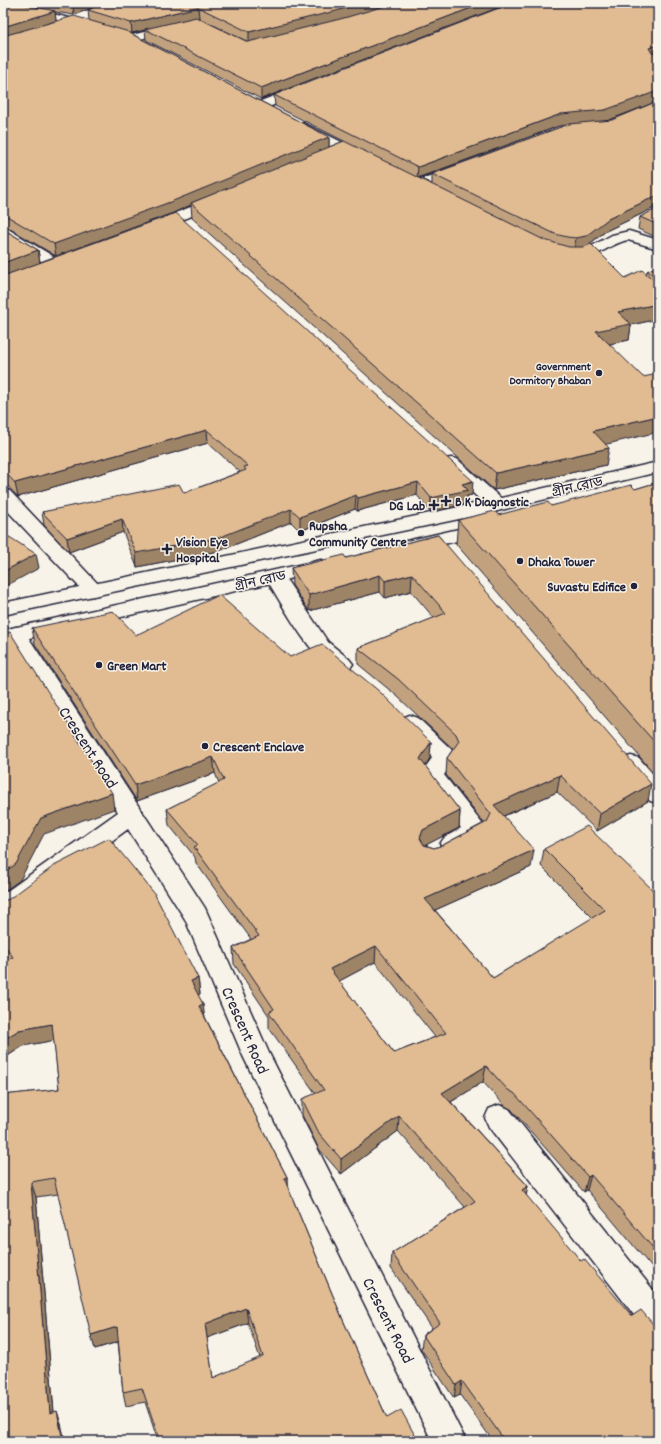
<svg xmlns="http://www.w3.org/2000/svg" width="661" height="1444" viewBox="0 0 661 1444" font-family="Dekko,'Noto Sans Bengali',sans-serif">
  <style>
    .lines { fill: none; stroke-linecap: round; stroke-linejoin: round }
    .street-casing { stroke: #22223b; stroke-width: 3 }
    .secondary-casing { stroke: #22223b; stroke-width: 3 }
    .street { fill: #f7f3e8; fill-rule: evenodd }
    .secondary { fill: #f7f3e8; fill-rule: evenodd }
    .wall { fill: #c2a27e; stroke: #22223b; fill-rule: evenodd }
    .shaded-wall { fill: #9e8466; stroke: #22223b }
    .building { fill: #e1bc92; stroke: #22223b; fill-rule: evenodd }
    .poi-dot { fill: #22223b; stroke: #f7f3e8; stroke-width: 1.5 }
    .labels { text-anchor: middle; stroke-width: 3; stroke-linejoin: round; paint-order: stroke }
    .far-poi-label { font-size: 12px; font-weight: bold; fill: #22223b; stroke: #f7f3e8; text-anchor: end }
    .street-label { font-size: 14px; fill: #22223b; stroke: #f7f3e8 }
    .poi-label { font-size: 14px; font-weight: bold; fill: #22223b; stroke: #f7f3e8; text-anchor: start }
    .near-street-label { font-size: 17px; fill: #22223b; stroke: #f7f3e8 }
  </style>
  <rect width="100%" height="100%" fill="#f7f3e8"/>
  <filter id="ink" filterUnits="userSpaceOnUse"><feTurbulence type="fractalNoise" baseFrequency=".025" numOctaves="2"/><feDisplacementMap in="SourceGraphic" scale="8" xChannelSelector="R" yChannelSelector="G"/><feConvolveMatrix kernelMatrix="1 2 1 2 8 2 1 2 1" color-interpolation-filters="sRGB"/></filter>
  <g filter="url(#ink)">
    <g class="lines">
      <defs>
        <path id="street" d="M 4,3 L 17,3 L 16,5 L 98,25 L 100,27 L 94,30 L 6,9 L 3,6 Z
          M 176,24 L 180,25 L 182,27 L 180,29 L 132,41 L 126,38 L 128,36 Z
          M 303,85 L 309,89 L 307,92 L 266,108 L 258,108 L 256,105 L 258,102 Z
          M 303,123 L 368,155 L 370,158 L 368,161 L 358,161 L 299,130 L 297,127 L 299,124 Z
          M 459,166 L 464,167 L 466,170 L 464,173 L 417,189 L 412,188 L 410,185 L 412,182 Z
          M 219,196 L 224,197 L 226,200 L 224,203 L 157,230 L 147,230 L 145,227 L 147,224 Z
          M 3,228 L 8,229 L 61,261 L 63,264 L 61,267 L 51,267 L 3,238 Z
          M 629,231 L 658,240 L 658,249 L 628,240 C 604,245 589,267 563,260 L 561,257 L 563,254 L 579,253 L 612,235 Z
          M 451,458 L 457,459 L 504,501 L 506,505 L 504,509 L 497,511 L 490,509 L 445,467 L 442,463 L 445,459 Z
          M 3,489 L 10,491 L 100,586 L 103,590 L 100,594 L 93,596 L 86,594 L 3,506 Z
          M 275,571 L 282,573 L 328,642 L 349,659 L 353,664 L 349,669 C 344,670 340,672 334,669 C 308,655 282,603 265,577 L 268,573 Z
          M 16,627 L 23,629 L 205,908 L 269,1053 L 466,1441 L 432,1441 L 243,1056 L 185,919 L 128,829 L 12,914 L 3,917 L 3,894 L 118,812 L 6,634 L 9,629 Z
          M 410,715 L 418,718 L 453,751 L 456,757 L 444,775 L 488,831 C 483,840 464,852 453,853 C 450,853 446,851 444,850 L 440,844 L 444,838 L 461,828 L 420,775 L 432,758 L 399,723 L 402,718 Z
          M 631,756 L 639,758 L 658,780 L 658,803 L 650,801 L 620,764 L 623,758 Z
          M 499,1105 L 509,1109 L 658,1296 L 658,1337 L 647,1332 L 489,1127 L 485,1118 L 489,1109 Z"/>
        <path id="secondary" d="M 658,462 L 658,472 L 497,511 L 3,615 L 3,603 L 497,499 Z
          M 485,523 L 492,525 L 494,529 L 492,533 L 413,551 L 406,549 L 403,545 L 406,541 Z
          M 321,560 L 328,562 L 331,566 L 328,570 L 3,644 L 3,630 Z"/>
      </defs>
      <use href="#street" class="street-casing"/>
      <use href="#secondary" class="secondary-casing"/>
      <use href="#street" class="street"/>
      <use href="#secondary" class="secondary"/>
    </g>
    <path class="wall" d="M 3,3 L 510,3 L 261,99 L 146,40 L 145,30 L 132,33 L 130,33 L 329,137 L 329,147 L 344,141 L 275,106 L 274,95 L 658,101 L 606,121 L 612,120 L 658,101 L 658,206 L 606,231 L 588,245 L 625,278 L 646,274 L 647,271 L 658,266 L 658,319 L 631,325 L 629,340 L 610,344 L 605,444 L 606,465 L 494,490 L 192,218 L 191,205 L 173,213 L 59,255 L 472,495 L 467,496 L 467,504 L 430,512 L 417,495 L 357,511 L 355,509 L 300,531 L 291,522 L 219,551 L 137,567 L 123,532 L 69,552 L 44,525 L 42,512 L 184,493 L 240,472 L 208,443 L 18,497 L 5,483 L 3,484 L 3,229 L 38,250 L 40,262 L 56,256 L 9,228 L 3,227 ZM 102,4 L 88,10 L 89,20 L 56,21 L 55,12 L 74,15 ZM 198,18 L 199,18 L 248,42 ZM 567,125 L 432,174 L 432,184 L 419,178 L 559,126 Z
      M 658,208 L 658,238 L 638,229 L 640,217 Z
      M 658,482 L 658,778 L 456,544 L 458,520 L 498,515 L 551,506 L 635,489 Z
      M 438,535 L 648,801 L 597,831 L 557,792 L 504,816 L 531,867 L 435,910 L 493,978 L 593,918 L 541,866 L 544,849 L 651,888 L 658,895 L 658,1275 L 587,1190 L 584,1192 L 511,1109 L 505,1106 L 483,1082 L 451,1102 L 528,1186 L 526,1195 L 658,1441 L 493,1441 L 460,1395 L 454,1398 L 421,1349 L 423,1335 L 432,1328 L 391,1268 L 392,1253 L 465,1207 L 398,1131 L 341,1174 L 319,1149 L 302,1115 L 302,1099 L 316,1094 L 269,1028 L 269,1016 L 234,964 L 233,948 L 251,939 L 196,863 L 195,857 L 169,825 L 167,809 L 219,783 L 215,773 L 137,801 L 35,644 L 32,628 L 136,635 L 290,657 L 431,742 L 430,758 L 425,766 L 460,811 L 459,828 L 425,845 L 434,848 L 443,845 L 484,823 L 446,775 L 447,758 L 453,749 L 397,696 L 358,664 L 358,648 L 434,618 L 411,591 L 385,598 L 380,592 L 309,611 L 292,585 L 291,568 L 346,558 ZM 375,962 L 435,1037 L 394,1053 L 339,981 Z
      M 3,901 L 198,978 L 200,994 L 198,995 L 205,1017 L 287,1177 L 287,1185 L 343,1320 L 387,1418 L 418,1441 L 158,1441 L 145,1402 L 126,1406 L 123,1392 L 118,1342 L 95,1349 L 58,1194 L 36,1197 L 54,1412 L 61,1424 L 65,1441 L 3,1441 L 3,1080 L 4,1095 L 59,1089 L 54,1040 L 23,1046 L 3,1059 L 3,961 L 7,959 L 3,954 ZM 248,1323 L 260,1358 L 213,1378 L 207,1338 Z"/>
    <path class="shaded-wall" d="M 78,3 L 103,3 L 74,15 L 73,5 Z
      M 363,3 L 396,3 L 336,22 L 249,42 L 249,32 Z
      M 484,3 L 510,3 L 261,99 L 261,88 Z
      M 198,7 L 199,18 L 147,30 L 145,29 L 145,30 L 132,33 L 131,23 Z
      M 55,11 L 56,21 L 3,37 L 3,27 Z
      M 658,45 L 658,55 L 648,59 L 649,48 Z
      M 658,91 L 658,101 L 604,122 L 559,126 L 417,178 L 418,167 L 561,114 Z
      M 329,137 L 329,149 L 191,203 L 191,205 L 173,213 L 56,256 L 54,244 Z
      M 658,195 L 658,206 L 606,231 L 584,248 L 574,250 L 576,238 L 608,219 Z
      M 38,250 L 40,263 L 3,276 L 3,263 Z
      M 658,304 L 658,319 L 631,325 L 629,340 L 594,347 L 596,331 L 618,312 Z
      M 658,416 L 658,432 L 590,448 L 593,431 Z
      M 207,430 L 208,443 L 18,497 L 15,483 Z
      M 609,448 L 606,465 L 494,490 L 496,473 Z
      M 3,471 L 5,483 L 3,484 Z
      M 473,481 L 472,495 L 467,496 L 467,504 L 430,512 L 431,498 L 462,484 Z
      M 418,482 L 417,495 L 357,511 L 358,498 Z
      M 356,495 L 355,509 L 300,531 L 300,517 Z
      M 291,509 L 291,522 L 219,551 L 137,567 L 136,553 Z
      M 122,519 L 123,532 L 69,552 L 67,538 Z
      M 36,554 L 39,568 L 4,587 L 3,582 L 3,572 Z
      M 412,574 L 411,591 L 385,598 L 385,581 Z
      M 380,575 L 380,592 L 309,611 L 309,595 Z
      M 431,742 L 430,758 L 419,776 L 420,759 Z
      M 213,757 L 215,773 L 137,801 L 135,785 Z
      M 560,775 L 557,792 L 492,821 L 494,805 Z
      M 651,784 L 648,801 L 597,831 L 600,814 Z
      M 112,793 L 114,809 L 44,834 L 20,880 L 3,892 L 3,873 L 41,818 Z
      M 460,811 L 459,828 L 422,847 L 420,838 L 423,830 Z
      M 534,850 L 531,867 L 424,915 L 425,899 Z
      M 376,946 L 375,962 L 330,986 L 330,969 Z
      M 198,978 L 200,994 L 193,997 L 191,981 Z
      M 658,983 L 658,996 L 652,987 Z
      M 203,1004 L 205,1020 L 199,1006 Z
      M 52,1024 L 56,1040 L 23,1046 L 3,1059 L 3,1040 L 19,1030 Z
      M 486,1066 L 483,1082 L 441,1108 L 442,1093 Z
      M 3,1080 L 5,1112 L 3,1105 Z
      M 399,1116 L 398,1131 L 341,1174 L 341,1159 Z
      M 591,1175 L 587,1190 L 584,1192 L 588,1177 Z
      M 287,1177 L 287,1192 L 284,1178 Z
      M 31,1182 L 36,1197 L 55,1426 L 50,1413 Z
      M 528,1186 L 525,1202 L 522,1190 Z
      M 246,1308 L 248,1323 L 207,1338 L 205,1324 Z
      M 117,1327 L 120,1341 L 95,1349 L 91,1335 Z
      M 462,1381 L 460,1395 L 454,1398 L 456,1385 Z
      M 57,1411 L 61,1424 L 65,1441 L 63,1441 Z"/>
    <path class="building" d="M 3,3 L 17,3 L 55,11 L 3,27 Z
      M 62,3 L 78,3 L 73,5 Z
      M 103,3 L 363,3 L 336,11 L 249,32 L 198,7 L 131,23 L 88,10 Z
      M 395,3 L 484,3 L 261,88 L 145,29 L 196,17 L 248,42 L 344,18 Z
      M 512,3 L 658,3 L 658,45 L 649,48 L 652,53 L 658,54 L 658,91 L 605,110 L 561,114 L 418,167 L 274,95 Z
      M 74,16 L 126,31 L 329,137 L 173,201 L 54,244 L 7,216 L 3,215 L 3,36 Z
      M 658,101 L 658,195 L 608,219 L 586,236 L 576,238 L 567,237 L 555,234 L 432,174 L 569,124 L 612,120 Z
      M 344,141 L 544,240 L 569,247 L 584,247 L 591,244 L 625,278 L 642,270 L 658,284 L 658,304 L 618,312 L 631,324 L 596,331 L 643,377 L 658,374 L 658,416 L 593,431 L 609,448 L 496,473 L 191,203 Z
      M 658,208 L 658,225 L 640,217 Z
      M 176,213 L 473,481 L 462,484 L 468,490 L 431,498 L 418,482 L 358,498 L 356,495 L 300,517 L 291,509 L 218,538 L 136,553 L 122,519 L 67,538 L 42,512 L 179,484 L 184,493 L 246,470 L 244,467 L 248,466 L 207,430 L 15,483 L 3,470 L 3,276 Z
      M 3,229 L 38,250 L 3,263 Z
      M 658,266 L 658,277 L 647,271 Z
      M 658,482 L 658,746 L 458,520 L 495,511 L 498,515 L 548,502 L 551,506 L 631,485 L 635,489 Z
      M 3,533 L 36,554 L 3,572 Z
      M 438,535 L 651,784 L 600,814 L 560,775 L 494,805 L 534,850 L 425,899 L 493,978 L 605,910 L 544,849 L 587,826 L 658,895 L 658,983 L 652,987 L 658,993 L 658,1254 L 591,1175 L 588,1177 L 514,1093 L 508,1090 L 486,1066 L 442,1093 L 528,1186 L 522,1190 L 581,1261 L 584,1259 L 632,1316 L 641,1310 L 658,1330 L 658,1441 L 510,1441 L 509,1440 L 507,1441 L 505,1441 L 462,1381 L 456,1385 L 423,1335 L 440,1323 L 392,1253 L 475,1201 L 399,1116 L 341,1159 L 319,1133 L 302,1099 L 324,1090 L 269,1012 L 274,1009 L 233,948 L 259,936 L 194,847 L 198,845 L 167,809 L 224,780 L 213,757 L 135,785 L 32,628 L 113,611 L 136,635 L 219,595 L 290,657 L 322,644 L 380,692 L 431,742 L 420,759 L 460,811 L 423,830 L 420,838 L 424,845 L 434,848 L 443,845 L 487,822 L 491,814 L 447,758 L 459,741 L 456,734 L 398,679 L 358,648 L 446,613 L 412,574 L 385,581 L 380,575 L 309,595 L 291,568 L 344,555 L 346,558 ZM 376,946 L 446,1033 L 394,1053 L 330,969 Z
      M 3,630 L 5,630 L 6,633 L 10,632 L 112,793 L 41,818 L 16,864 L 3,873 Z
      M 109,838 L 154,893 L 198,978 L 191,981 L 203,1004 L 199,1006 L 287,1177 L 284,1178 L 343,1320 L 387,1418 L 401,1410 L 418,1441 L 160,1441 L 142,1388 L 123,1392 L 117,1327 L 91,1335 L 54,1178 L 31,1182 L 50,1413 L 57,1411 L 63,1441 L 3,1441 L 3,1095 L 59,1089 L 52,1024 L 19,1030 L 3,1040 L 3,961 L 13,957 L 3,943 L 3,901 L 9,899 L 54,866 ZM 246,1308 L 263,1356 L 213,1378 L 205,1324 Z"/>
  </g>
  <g class="poi-dot">
    <circle cx="599" cy="373" r="4"/>
    <path d="M444 495h4v4h4v4h-4v4h-4v-4h-4v-4h4z"/>
    <path d="M432 499h4v4h4v4h-4v4h-4v-4h-4v-4h4z"/>
    <circle cx="301" cy="533" r="4"/>
    <path d="M165 543h4v4h4v4h-4v4h-4v-4h-4v-4h4z"/>
    <circle cx="520" cy="561" r="4"/>
    <circle cx="634" cy="586" r="4"/>
    <circle cx="99" cy="665" r="4"/>
    <circle cx="205" cy="746" r="4"/>
  </g>
  <g class="labels">
    <g class="far-poi-label">
      <text x="591" y="370">Government<tspan x="591" dy="14">Dormitory Bhaban</tspan></text>
    </g>
    <g class="street-label">
      <text transform="translate(577 486) rotate(-13)" y="5">গ্রীন রোড</text>
      <text transform="translate(260 580) rotate(-13)" y="5">গ্রীন রোড</text>
    </g>
    <g class="poi-label">
      <text x="455" y="506">B K Diagnostic</text>
      <text x="425" y="510" text-anchor="end">DG Lab</text>
      <text x="309" y="530">Rupsha<tspan x="309" dy="16">Community Centre</tspan></text>
      <text x="176" y="546">Vision Eye<tspan x="176" dy="16">Hospital</tspan></text>
      <text x="528" y="566">Dhaka Tower</text>
      <text x="626" y="591" text-anchor="end">Suvastu Edifice</text>
      <text x="107" y="670">Green Mart</text>
      <text x="213" y="751">Crescent Enclave</text>
    </g>
    <g class="near-street-label">
      <text transform="translate(89 747) rotate(57)" y="6">Crescent Road</text>
      <text transform="translate(246 1030) rotate(66)" y="6">Crescent Road</text>
      <text transform="translate(389 1320) rotate(63)" y="6">Crescent Road</text>
    </g>
  </g>
  <rect width="661" height="1444" fill="none" stroke="#f7f3e8" stroke-width="16"/>
  <rect x="8" y="8" width="645" height="1428" fill="none" stroke="#22223b" stroke-width="1.5" filter="url(#ink)"/>
</svg>
